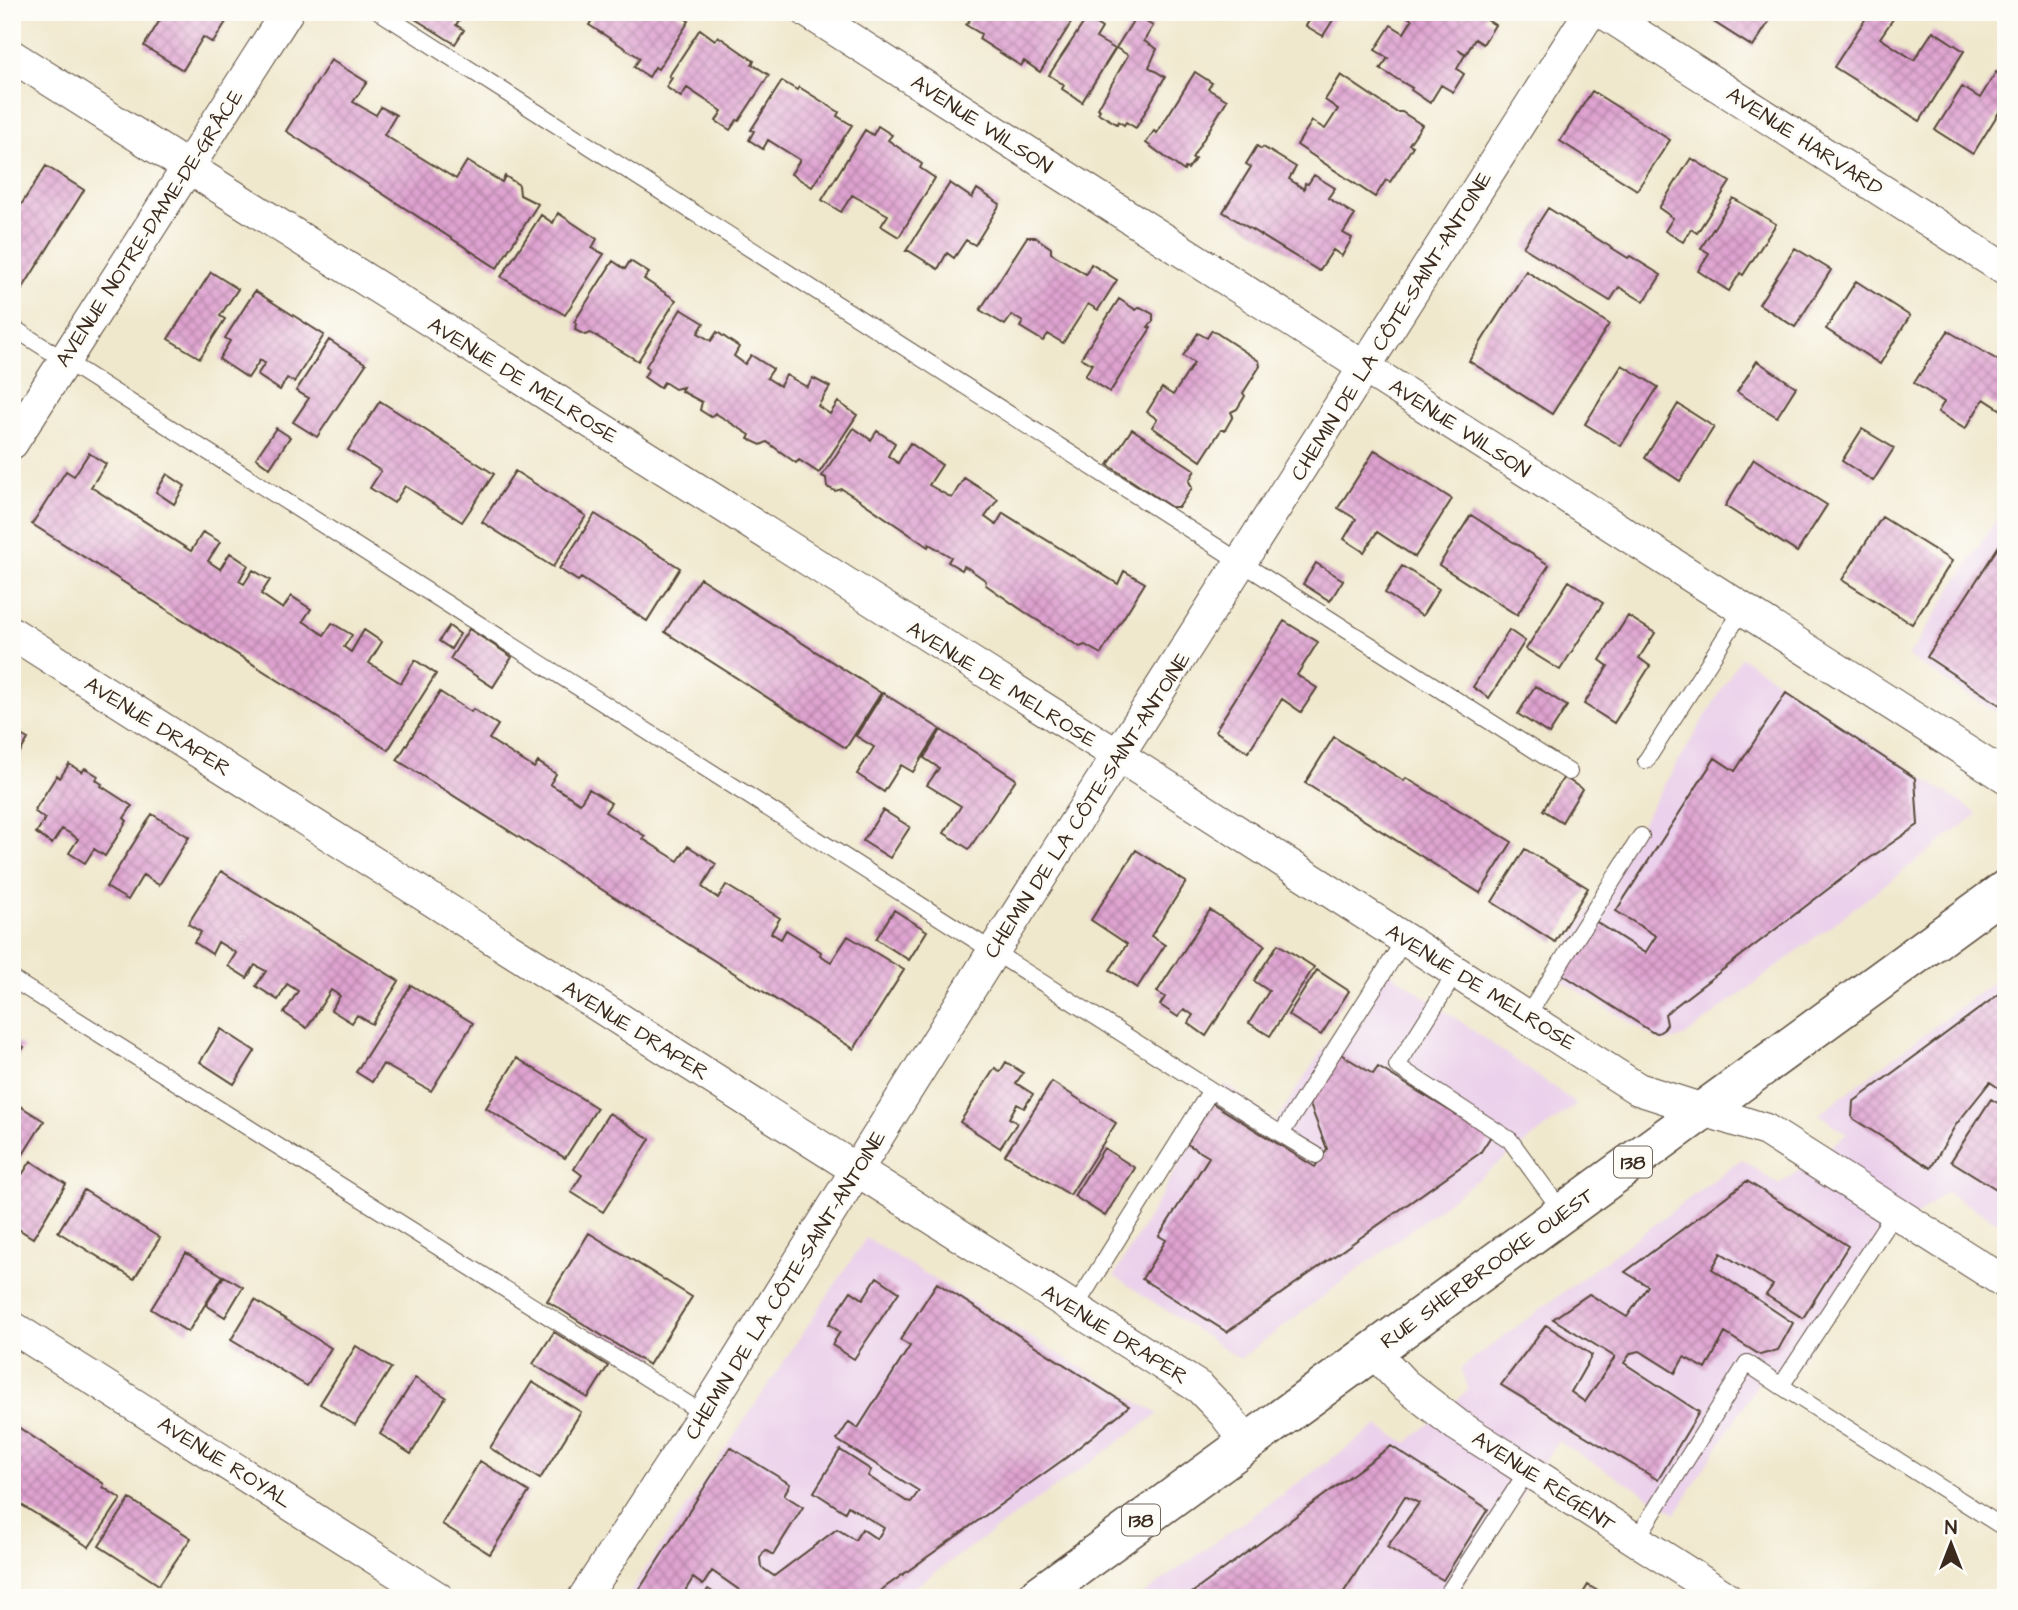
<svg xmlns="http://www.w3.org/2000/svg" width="2018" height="1610" viewBox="0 0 2018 1610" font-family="'Architects Daughter',sans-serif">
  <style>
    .built { fill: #ebd1eb }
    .building { fill: url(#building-cross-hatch) }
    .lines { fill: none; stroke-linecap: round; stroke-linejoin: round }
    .lane-casing { stroke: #564638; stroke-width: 18 }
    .street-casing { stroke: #564638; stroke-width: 34 }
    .primary-casing { stroke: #564638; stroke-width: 41 }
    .lane { stroke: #fff; stroke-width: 16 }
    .street { stroke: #fff; stroke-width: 32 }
    .primary { stroke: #fff; stroke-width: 38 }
    .labels { text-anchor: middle; stroke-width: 6; stroke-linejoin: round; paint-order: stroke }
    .shield { fill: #fdfcf7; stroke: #75695f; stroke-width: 2 }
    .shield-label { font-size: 19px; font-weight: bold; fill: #3b2a1e }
    .street-label { font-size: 21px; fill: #3b2a1e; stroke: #fdfcf7 }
  </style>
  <defs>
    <pattern id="building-cross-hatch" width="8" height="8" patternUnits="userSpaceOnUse" patternTransform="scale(1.75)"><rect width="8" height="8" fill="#dfa3d1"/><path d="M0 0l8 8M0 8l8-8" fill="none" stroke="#b685a9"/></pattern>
  </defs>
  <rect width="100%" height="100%" fill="#fdfcf7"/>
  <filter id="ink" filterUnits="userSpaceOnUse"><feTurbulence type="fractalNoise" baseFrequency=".0143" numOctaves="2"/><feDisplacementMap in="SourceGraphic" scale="14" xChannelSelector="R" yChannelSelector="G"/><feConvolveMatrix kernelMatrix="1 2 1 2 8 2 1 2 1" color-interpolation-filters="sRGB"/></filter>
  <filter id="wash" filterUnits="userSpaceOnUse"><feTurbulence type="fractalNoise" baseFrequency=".00686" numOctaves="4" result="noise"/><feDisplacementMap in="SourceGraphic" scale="28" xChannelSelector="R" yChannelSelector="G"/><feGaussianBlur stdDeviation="1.57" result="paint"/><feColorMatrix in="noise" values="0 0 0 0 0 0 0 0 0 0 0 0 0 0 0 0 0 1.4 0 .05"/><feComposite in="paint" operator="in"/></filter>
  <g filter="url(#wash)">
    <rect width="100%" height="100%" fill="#f0e8cd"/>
    <path class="built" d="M 2006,504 L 2006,719 L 1908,657 Z
      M 1741,657 L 1978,814 L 1684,1037 L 1663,1043 L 1551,974 Z
      M 1379,964 L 1577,1104 L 1240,1359 L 1114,1276 L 1226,1084 L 1275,1122 Z
      M 2006,972 L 2006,1227 L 1946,1192 L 1876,1247 L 1785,1385 L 1762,1377 L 1676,1513 L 1558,1441 L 1454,1598 L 1138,1598 L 1377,1426 L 1407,1443 L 1469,1389 L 1460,1369 L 1742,1159 L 1779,1185 L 1847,1134 L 1819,1114 Z
      M 866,1238 L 1158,1414 L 899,1598 L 626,1598 Z"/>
    <g id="blocks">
      <path class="building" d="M 165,12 L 232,12 L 213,43 L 203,37 L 183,70 L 144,46 Z
        M 404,12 L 464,12 L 456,25 L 464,30 L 455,44 Z
        M 597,12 L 675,12 L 689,21 L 658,69 L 655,67 L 649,77 L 634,67 L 640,58 L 589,25 Z
        M 975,12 L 1055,12 L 1071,23 L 1040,72 L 1024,61 L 1021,66 L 979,39 L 981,34 L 966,25 Z
        M 1314,12 L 1338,12 L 1323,36 L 1306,26 Z
        M 1401,12 L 1488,12 L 1484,18 L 1495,25 L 1483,44 L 1475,39 L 1466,54 L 1458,49 L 1465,55 L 1457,69 L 1464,74 L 1453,92 L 1441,85 L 1430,103 L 1411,90 L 1412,88 L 1380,69 L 1388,58 L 1375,50 L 1391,25 L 1404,33 L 1412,20 Z
        M 1698,12 L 1775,12 L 1753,47 Z
        M 1870,12 L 1882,12 L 1893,19 L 1880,38 L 1914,60 L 1933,31 L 1964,51 L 1920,121 L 1834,67 Z
        M 1136,16 L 1153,26 L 1144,41 L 1157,49 L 1149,67 L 1165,77 L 1136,128 L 1126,122 L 1124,125 L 1118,121 L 1117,124 L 1098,113 L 1100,110 L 1098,108 L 1128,55 L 1116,48 Z
        M 1087,18 L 1102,28 L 1096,38 L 1115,49 L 1082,102 L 1062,89 L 1064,85 L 1049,75 Z
        M 700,29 L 715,40 L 718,36 L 754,61 L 752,64 L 769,75 L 739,121 L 737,120 L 730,130 L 716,121 L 722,111 L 687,88 L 681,97 L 666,87 L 672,78 L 669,76 Z
        M 331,60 L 367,82 L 353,102 L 376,115 L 381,107 L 396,115 L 384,135 L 456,179 L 467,161 L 502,182 L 505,176 L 519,185 L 520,195 L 538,204 L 497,268 L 286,131 Z
        M 1195,72 L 1212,83 L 1208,89 L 1227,100 L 1192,158 L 1195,159 L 1188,169 L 1185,168 L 1184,171 L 1146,143 L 1154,131 L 1157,133 Z
        M 1996,72 L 2006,78 L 2006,101 L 1973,154 L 1935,130 L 1962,87 L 1980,98 Z
        M 1341,75 L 1396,112 L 1402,112 L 1422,125 L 1409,144 L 1413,146 L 1400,167 L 1390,182 L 1386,180 L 1375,197 L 1297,145 L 1312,121 L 1325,129 L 1331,120 L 1338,109 L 1325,100 Z
        M 782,81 L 797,90 L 799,87 L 839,112 L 837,116 L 852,125 L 812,187 L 791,174 L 800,160 L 768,140 L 763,149 L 749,140 L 754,131 L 751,130 Z
        M 1592,91 L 1670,140 L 1637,190 L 1560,141 Z
        M 878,126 L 892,135 L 888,140 L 922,164 L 920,168 L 935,178 L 899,237 L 881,226 L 888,215 L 852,195 L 841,212 L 822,200 L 865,130 L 873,135 Z
        M 1257,146 L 1261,149 L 1263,147 L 1296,167 L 1289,179 L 1304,189 L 1305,183 L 1308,184 L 1314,175 L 1335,188 L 1328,198 L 1355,215 L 1343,233 L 1352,238 L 1342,256 L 1333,250 L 1319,271 L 1223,212 L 1251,167 L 1246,164 Z
        M 1691,158 L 1730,182 L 1697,233 L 1691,229 L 1683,242 L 1665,231 L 1673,218 L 1659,208 Z
        M 46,166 L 84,190 L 21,291 L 12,285 L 12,219 Z
        M 950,183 L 972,198 L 977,189 L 1000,204 L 975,245 L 966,240 L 954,258 L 947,253 L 938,269 L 909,251 L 906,251 Z
        M 1733,198 L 1776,224 L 1743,275 L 1740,273 L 1729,291 L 1698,271 L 1709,253 L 1701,248 Z
        M 1548,208 L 1628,258 L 1630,256 L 1661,275 L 1644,302 L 1619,287 L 1610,301 L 1523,247 Z
        M 558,213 L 597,239 L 592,248 L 604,254 L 565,315 L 501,277 L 541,215 L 553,223 Z
        M 1027,237 L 1035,237 L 1051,248 L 1051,253 L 1086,274 L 1091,264 L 1117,280 L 1098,310 L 1088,304 L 1063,343 L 1048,334 L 1043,341 L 1020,327 L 1023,322 L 1012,315 L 1005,325 L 980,310 Z
        M 1795,248 L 1831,270 L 1795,327 L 1759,304 Z
        M 613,261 L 625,269 L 630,261 L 649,273 L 644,279 L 676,300 L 638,361 L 591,333 L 585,335 L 575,330 L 576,323 L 574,322 Z
        M 1526,271 L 1609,324 L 1552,414 L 1469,361 Z
        M 211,272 L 238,289 L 220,316 L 225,319 L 200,358 L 168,339 Z
        M 1856,281 L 1910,316 L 1880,364 L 1826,329 Z
        M 255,291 L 324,335 L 294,382 L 287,378 L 280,390 L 257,375 L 265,363 L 260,360 L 248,378 L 219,359 L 230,341 L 225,338 Z
        M 1119,299 L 1136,310 L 1140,307 L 1153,314 L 1153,321 L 1148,327 L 1151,328 L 1110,392 L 1085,376 L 1092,364 L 1081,358 Z
        M 681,309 L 704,323 L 698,333 L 711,341 L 717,332 L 739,347 L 734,356 L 745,364 L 751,355 L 773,369 L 767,378 L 780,386 L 786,375 L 807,387 L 813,378 L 830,387 L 818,406 L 830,414 L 838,402 L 857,415 L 819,473 L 799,460 L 796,463 L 767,442 L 761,445 L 748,439 L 750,435 L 715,413 L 711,417 L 700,410 L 702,402 L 681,391 L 683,387 L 675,389 L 664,382 L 660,388 L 644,377 L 649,369 L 646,366 Z
        M 1212,330 L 1259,361 L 1260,366 L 1243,393 L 1245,396 L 1237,409 L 1231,412 L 1233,416 L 1225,430 L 1221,430 L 1201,461 L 1152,427 L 1157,419 L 1147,412 L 1162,388 L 1173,395 L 1194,363 L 1183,356 L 1198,333 L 1207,338 Z
        M 1948,331 L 2006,365 L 2006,406 L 2003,411 L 1984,399 L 1965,429 L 1938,412 L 1944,402 L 1914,383 Z
        M 329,340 L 366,364 L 317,437 L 293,422 L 309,398 L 296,391 Z
        M 1757,361 L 1796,387 L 1777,417 L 1737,392 Z
        M 1622,365 L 1658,387 L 1621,446 L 1585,424 Z
        M 380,401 L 494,474 L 462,522 L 405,486 L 394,503 L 370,488 L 381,471 L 348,450 Z
        M 1678,404 L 1714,427 L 1680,481 L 1645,458 Z
        M 276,428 L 290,437 L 270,468 L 256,458 Z
        M 854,428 L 871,440 L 877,431 L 895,443 L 888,456 L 898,463 L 910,443 L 942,465 L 929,485 L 952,498 L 964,478 L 998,499 L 985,517 L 996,525 L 1003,513 L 1118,584 L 1124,571 L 1145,583 L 1101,654 L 1085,645 L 1080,647 L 1029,615 L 986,585 L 985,580 L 968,568 L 964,566 L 962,570 L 948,562 L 951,557 L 929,544 L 928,547 L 858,499 L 842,489 L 835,491 L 827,487 L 826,478 L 822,476 Z
        M 1132,429 L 1195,470 L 1189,481 L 1192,488 L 1179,507 L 1171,507 L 1108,465 Z
        M 1862,429 L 1894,448 L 1873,481 L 1842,461 Z
        M 1375,450 L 1452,499 L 1415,557 L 1377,532 L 1364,552 L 1344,539 L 1356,519 L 1338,508 Z
        M 89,453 L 106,464 L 91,487 L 191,551 L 203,532 L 220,542 L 208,561 L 220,569 L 230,553 L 248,565 L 239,581 L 244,584 L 253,570 L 270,580 L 261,594 L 283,609 L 291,596 L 311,609 L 303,621 L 324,635 L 332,623 L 352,635 L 344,647 L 351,652 L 364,630 L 382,642 L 369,663 L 401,683 L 415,660 L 436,674 L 388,750 L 32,524 L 66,471 L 74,476 Z
        M 1754,459 L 1827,505 L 1797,552 L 1725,506 Z
        M 515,471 L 586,516 L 553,567 L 482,522 Z
        M 167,474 L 185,486 L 174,504 L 156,492 Z
        M 595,514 L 680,568 L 647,621 L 581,578 L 578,581 L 559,569 Z
        M 1471,515 L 1549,565 L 1517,615 L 1439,565 Z
        M 1882,517 L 1952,561 L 1912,624 L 1842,580 Z
        M 2006,535 L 2006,709 L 1927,657 Z
        M 1316,563 L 1343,580 L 1330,601 L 1303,584 Z
        M 1402,566 L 1439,589 L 1422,616 L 1385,593 Z
        M 700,578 L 881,693 L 846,748 L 665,632 Z
        M 1569,581 L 1603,603 L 1560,670 L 1526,649 Z
        M 1628,616 L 1655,633 L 1639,658 L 1650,666 L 1614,723 L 1584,704 L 1608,666 L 1600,660 Z
        M 1284,621 L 1318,642 L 1297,675 L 1317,688 L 1301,712 L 1282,699 L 1248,752 L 1215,731 Z
        M 449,626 L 460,634 L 451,649 L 439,641 Z
        M 469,629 L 512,657 L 493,687 L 450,659 Z
        M 1509,630 L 1525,641 L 1489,698 L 1473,687 Z
        M 1535,686 L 1567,706 L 1549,734 L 1518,714 Z
        M 440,692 L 471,712 L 473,709 L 498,725 L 489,739 L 534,768 L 538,762 L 556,774 L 550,784 L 580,803 L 589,789 L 611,803 L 605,812 L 645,836 L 643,839 L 678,861 L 688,846 L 716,864 L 702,887 L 718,898 L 726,885 L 780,918 L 771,933 L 781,939 L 786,930 L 821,952 L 820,955 L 831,962 L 848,936 L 904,970 L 854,1049 L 397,760 Z
        M 883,693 L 940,729 L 913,772 L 901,765 L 884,792 L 857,774 L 874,747 L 856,736 Z
        M 1786,693 L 1915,778 L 1918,825 L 1857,867 L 1665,1014 L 1667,1024 L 1663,1030 L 1658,1033 L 1652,1032 L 1562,974 L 1595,921 L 1645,953 L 1656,936 L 1616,911 L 1715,758 L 1735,771 Z
        M 12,730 L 28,739 L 14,762 L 12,761 Z
        M 941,730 L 1016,779 L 969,849 L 944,833 L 961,806 L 927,785 L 939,768 L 924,758 Z
        M 1334,737 L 1404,781 L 1406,778 L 1512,842 L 1480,893 L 1305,783 Z
        M 69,764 L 82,772 L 85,768 L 98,776 L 96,780 L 102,784 L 101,786 L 132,806 L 124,818 L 127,821 L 105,856 L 94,849 L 85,863 L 69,853 L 78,839 L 71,834 L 62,829 L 52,844 L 36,833 L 45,819 L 34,811 L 57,775 L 60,778 Z
        M 1564,777 L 1582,789 L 1562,822 L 1543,810 Z
        M 883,810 L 910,827 L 890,858 L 863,841 Z
        M 152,814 L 189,837 L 159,885 L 143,875 L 128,900 L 106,887 Z
        M 1525,849 L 1588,888 L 1555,942 L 1492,902 Z
        M 1136,850 L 1186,882 L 1151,936 L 1165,945 L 1137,988 L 1110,970 L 1127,944 L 1091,920 Z
        M 221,871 L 399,981 L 372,1024 L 357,1015 L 352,1023 L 331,1010 L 340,996 L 331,990 L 307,1028 L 284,1013 L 298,991 L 287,984 L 278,1000 L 256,986 L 266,971 L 255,965 L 247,978 L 228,966 L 236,953 L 218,942 L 212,954 L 194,942 L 201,932 L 188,924 Z
        M 894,910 L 927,931 L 909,960 L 876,939 Z
        M 1210,910 L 1265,945 L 1206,1036 L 1188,1023 L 1193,1015 L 1184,1009 L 1178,1017 L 1160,1005 L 1165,997 L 1157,992 Z
        M 1278,944 L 1314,967 L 1270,1036 L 1249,1023 L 1269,991 L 1254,981 Z
        M 1317,970 L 1349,991 L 1321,1035 L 1288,1015 Z
        M 411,985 L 473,1023 L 431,1091 L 383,1064 L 372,1082 L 356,1072 Z
        M 2006,989 L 2006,1093 L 1990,1082 L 1955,1126 L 1931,1168 L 1852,1118 L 1853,1102 Z
        M 221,1029 L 255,1051 L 234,1084 L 200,1062 Z
        M 12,1040 L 24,1047 L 12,1065 Z
        M 1339,1053 L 1373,1074 L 1378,1067 L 1491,1136 L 1480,1153 L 1227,1332 L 1142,1279 L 1166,1240 L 1159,1236 L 1209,1157 L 1187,1144 L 1212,1103 L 1315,1167 L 1327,1149 L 1309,1102 Z
        M 517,1058 L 597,1108 L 565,1158 L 486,1108 Z
        M 1006,1062 L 1023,1073 L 1016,1083 L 1033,1094 L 1024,1108 L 1017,1104 L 1009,1118 L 1017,1123 L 1000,1148 L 960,1122 L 995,1068 L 1000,1072 Z
        M 1052,1082 L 1116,1123 L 1070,1195 L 1005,1155 Z
        M 1991,1099 L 2006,1108 L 2006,1195 L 1951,1161 Z
        M 12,1101 L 44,1121 L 12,1172 Z
        M 609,1113 L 650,1139 L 603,1212 L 571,1192 L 582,1175 L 574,1169 Z
        M 1104,1148 L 1135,1168 L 1105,1216 L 1074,1196 Z
        M 31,1161 L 66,1184 L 33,1238 L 12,1225 L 12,1190 Z
        M 1747,1181 L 1848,1246 L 1803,1318 L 1766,1295 L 1773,1285 L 1721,1253 L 1712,1269 L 1793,1323 L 1778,1350 L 1760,1355 L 1725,1333 L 1706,1369 L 1684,1357 L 1675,1373 L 1640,1351 L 1631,1353 L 1624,1363 L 1699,1412 L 1658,1480 L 1501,1385 L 1546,1325 L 1592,1355 L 1571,1392 L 1585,1402 L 1615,1357 L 1553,1319 L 1589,1294 L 1627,1317 L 1648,1286 L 1625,1272 Z
        M 84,1190 L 160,1238 L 134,1279 L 58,1232 Z
        M 589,1233 L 692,1297 L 649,1365 L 547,1301 Z
        M 186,1253 L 223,1276 L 188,1332 L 151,1309 Z
        M 224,1276 L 243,1287 L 225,1317 L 206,1305 Z
        M 877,1277 L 899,1292 L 854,1359 L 832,1345 L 840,1332 L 829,1324 L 851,1291 L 863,1299 Z
        M 937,1283 L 1129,1406 L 1067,1457 L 870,1598 L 751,1598 L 712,1571 L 703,1585 L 693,1578 L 685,1591 L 696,1598 L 634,1598 L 730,1447 L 790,1484 L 784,1495 L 803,1507 L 773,1555 L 765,1550 L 760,1558 L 761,1567 L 774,1576 L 837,1529 L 855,1540 L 862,1529 L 877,1539 L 884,1528 L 848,1506 L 845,1512 L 814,1492 L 840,1450 L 871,1470 L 868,1476 L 906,1501 L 911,1502 L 919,1491 L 837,1440 L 849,1422 L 858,1428 L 910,1346 L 900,1340 Z
        M 255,1300 L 331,1348 L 307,1386 L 231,1340 Z
        M 554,1332 L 608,1366 L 588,1398 L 533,1364 Z
        M 356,1346 L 391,1368 L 355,1425 L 320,1404 Z
        M 415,1378 L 446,1397 L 411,1454 L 380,1434 Z
        M 532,1382 L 581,1412 L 540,1479 L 490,1448 Z
        M 12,1423 L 104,1484 L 103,1487 L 121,1499 L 89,1547 L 12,1499 Z
        M 1391,1446 L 1488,1509 L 1443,1580 L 1387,1547 L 1419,1503 L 1405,1496 L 1340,1598 L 1185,1598 Z
        M 480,1461 L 529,1492 L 490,1554 L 442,1524 Z
        M 130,1499 L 191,1538 L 159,1585 L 99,1546 Z
        M 1588,1585 L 1609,1598 L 1580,1598 Z
        M 708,1589 L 722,1598 L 702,1598 Z"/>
    </g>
  </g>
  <g filter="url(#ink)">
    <use href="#blocks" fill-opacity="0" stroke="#564638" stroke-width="2"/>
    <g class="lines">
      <defs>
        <path id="lane" d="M 380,12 L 1569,772
          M 12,327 L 1211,1090 L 1074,1309
          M 1646,761 L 1743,609
          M 1457,971 L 1397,1066 L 1510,1140 L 1563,1213
          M 12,979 L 704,1414
          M 1527,1016 L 1641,836
          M 1211,1090 L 1281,1134
          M 1316,1155 L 1281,1134 L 1405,939
          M 1895,1212 L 1781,1386 L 2006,1529
          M 1636,1540 L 1747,1363 L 1781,1386
          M 1445,1598 L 1528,1470"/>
        <path id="street" d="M 808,12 L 2006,777
          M 1603,12 L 2006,270
          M 12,56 L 1160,782 L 1638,1089 L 1766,1130 L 2006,1283
          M 12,443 L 287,12
          M 12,633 L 1200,1388 L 1225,1414 L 1247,1443
          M 12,1327 L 438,1598
          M 1373,1351 L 1404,1384 L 1457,1425 L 1727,1598
          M 584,1598 L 704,1414 L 993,952 L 1590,12"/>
        <path id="primary" d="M 1035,1598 L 2006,889"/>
      </defs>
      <use href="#lane" class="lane-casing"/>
      <use href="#street" class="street-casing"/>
      <use href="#primary" class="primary-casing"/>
      <use href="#lane" class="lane"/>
      <use href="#street" class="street"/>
      <use href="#primary" class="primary"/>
    </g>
  </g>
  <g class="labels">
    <g class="shield">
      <rect x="1614" y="1146.5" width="38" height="31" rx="5"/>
      <rect x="1122" y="1504.5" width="38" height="31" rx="5"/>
    </g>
    <g class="shield-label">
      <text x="1633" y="1169">138</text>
      <text x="1141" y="1527">138</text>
    </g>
    <g class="street-label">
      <text transform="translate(982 124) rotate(33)" y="7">AVENUE WILSON</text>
      <text transform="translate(1805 141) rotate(33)" y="7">AVENUE HARVARD</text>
      <text transform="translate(149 228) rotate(-57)" y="7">AVENUE NOTRE-DAME-DE-GRÂCE</text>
      <text transform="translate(1391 326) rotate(-58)" y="7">CHEMIN DE LA CÔTE-SAINT-ANTOINE</text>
      <text transform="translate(523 380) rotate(32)" y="7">AVENUE DE MELROSE</text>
      <text transform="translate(1460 428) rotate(33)" y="7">AVENUE WILSON</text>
      <text transform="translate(1002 684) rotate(32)" y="7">AVENUE DE MELROSE</text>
      <text transform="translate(158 726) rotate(32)" y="7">AVENUE DRAPER</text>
      <text transform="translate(1087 805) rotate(-57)" y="7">CHEMIN DE LA CÔTE-SAINT-ANTOINE</text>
      <text transform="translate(1481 987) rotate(32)" y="7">AVENUE DE MELROSE</text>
      <text transform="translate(636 1030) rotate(32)" y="7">AVENUE DRAPER</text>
      <text transform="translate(1487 1268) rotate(-36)" y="7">RUE SHERBROOKE OUEST</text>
      <text transform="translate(785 1285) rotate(-58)" y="7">CHEMIN DE LA CÔTE-SAINT-ANTOINE</text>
      <text transform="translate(1115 1334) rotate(32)" y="7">AVENUE DRAPER</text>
      <text transform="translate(225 1462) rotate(32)" y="7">AVENUE ROYAL</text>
      <text transform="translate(1544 1481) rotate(33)" y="7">AVENUE REGENT</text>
    </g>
  </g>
  <rect width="2018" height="1610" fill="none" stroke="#fdfcf7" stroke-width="42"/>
  <g transform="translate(1951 1544)" stroke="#fdfcf7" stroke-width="5" paint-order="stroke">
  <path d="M0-5L12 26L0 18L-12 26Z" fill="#3b2a1e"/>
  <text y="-10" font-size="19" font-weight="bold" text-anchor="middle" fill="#3b2a1e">N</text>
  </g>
</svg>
